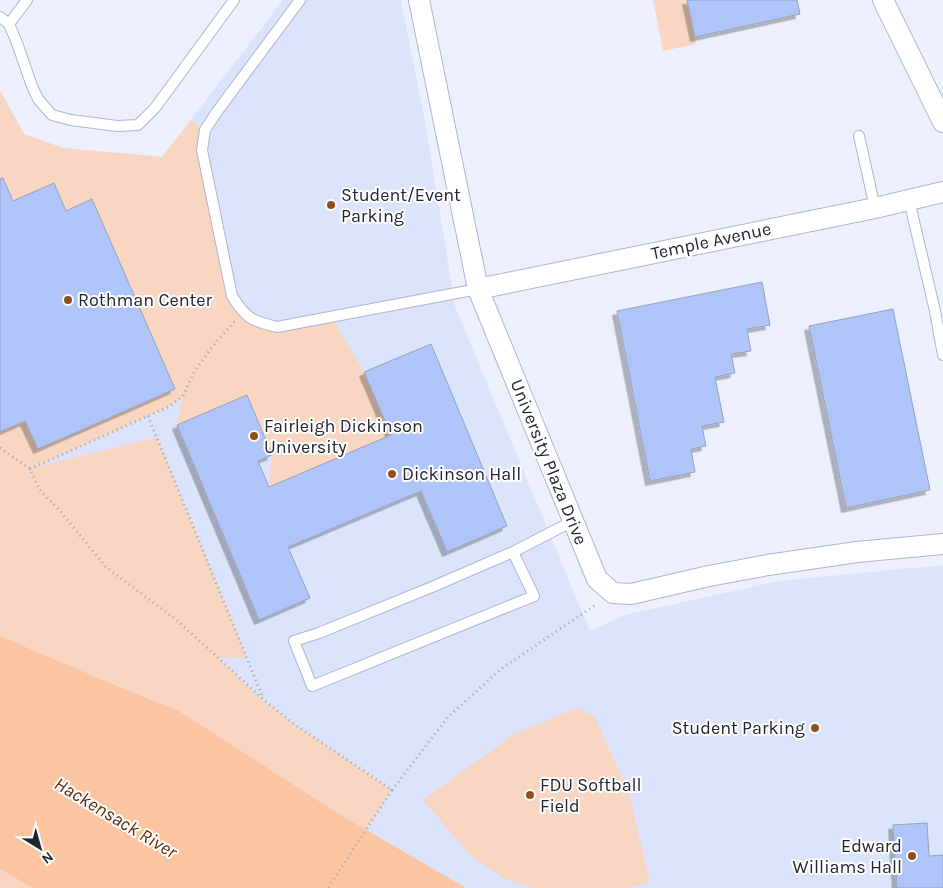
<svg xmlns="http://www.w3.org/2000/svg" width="943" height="888" viewBox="0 0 943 888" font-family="Karla,sans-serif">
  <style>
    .built { fill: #dbe4fa }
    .green { fill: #f8d6c2 }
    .water { fill: #fcc5a2 }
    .building { fill: #afc4f9; stroke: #96a1bd; filter: url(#shadow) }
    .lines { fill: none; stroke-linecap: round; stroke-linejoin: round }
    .service-casing { stroke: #abb6d3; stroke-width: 12 }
    .minor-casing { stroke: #abb6d3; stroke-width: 22 }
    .path { stroke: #a3a8b3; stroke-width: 3; stroke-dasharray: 1 4; stroke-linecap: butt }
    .service { stroke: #fff; stroke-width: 10 }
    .minor { stroke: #fff; stroke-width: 20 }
    .poi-dot { fill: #914f1d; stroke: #fefefe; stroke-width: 2 }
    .labels { text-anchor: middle; stroke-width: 4; stroke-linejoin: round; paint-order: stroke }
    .poi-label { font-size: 18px; fill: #212530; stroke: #fefefe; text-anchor: start }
    .street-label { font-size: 18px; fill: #212530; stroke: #fefefe }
    .water-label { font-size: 19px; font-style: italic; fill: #5d2c02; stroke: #fefefe }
  </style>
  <defs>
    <filter id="shadow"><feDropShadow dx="-4.5" dy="4.5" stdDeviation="0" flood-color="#0004"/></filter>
  </defs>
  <rect width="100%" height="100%" fill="#ebf0fc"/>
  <path class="built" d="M 283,0 L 401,0 L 426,127 L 455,306 L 590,631 L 625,615 L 779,581 L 943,565 L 943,888 L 0,888 L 0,90 L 24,134 L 63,148 L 162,157 Z"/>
  <path class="green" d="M 653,0 L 687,0 L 696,44 L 663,51 Z
    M 0,90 L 24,134 L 63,148 L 162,157 L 191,120 L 205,130 L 202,150 L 232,296 L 242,312 L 276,327 L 331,317 L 364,372 L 391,435 L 269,487 L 272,455 L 246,396 L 177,425 L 182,397 L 168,407 L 33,468 L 157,437 L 247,657 L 218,658 L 264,701 L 297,726 L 392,790 L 366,830 L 339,814 L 179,711 L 131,692 L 0,636 Z
    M 577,708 L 594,716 L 628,791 L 650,882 L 629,888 L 534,888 L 505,879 L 470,855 L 423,800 L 513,735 Z
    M 0,869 L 33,888 L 0,888 Z"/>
  <path class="water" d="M 0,636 L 131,692 L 179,711 L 339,814 L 466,888 L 33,888 L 0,869 Z"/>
  <path class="building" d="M 687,0 L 797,0 L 800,14 L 695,37 Z
    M 3,178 L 13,201 L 54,183 L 66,211 L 92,199 L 175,389 L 38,449 L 25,421 L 0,432 L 0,179 Z
    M 762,282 L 770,325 L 747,329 L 751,351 L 731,354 L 735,373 L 715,377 L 724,422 L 702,426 L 706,446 L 691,449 L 695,472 L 650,481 L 617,311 Z
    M 893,309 L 930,490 L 846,508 L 809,326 Z
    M 431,344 L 507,526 L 447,552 L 421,491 L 288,547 L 310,598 L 259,620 L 177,425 L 247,395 L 272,455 L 258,461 L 269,487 L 391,435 L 364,372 Z
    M 927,823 L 929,856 L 943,855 L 943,888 L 897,888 L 893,825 Z"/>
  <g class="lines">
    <defs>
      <path id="service" d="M 300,0 L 216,113 L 205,130 L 202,150 L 232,296 C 246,318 251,321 277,327 L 478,289
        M 0,17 L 9,24 L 27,0
        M 9,24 L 17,43 L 32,86 L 38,99 L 52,115 L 71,120 L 117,126 L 138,125 L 155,108 L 234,0
        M 859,136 L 875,208
        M 909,200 L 935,311 L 943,355
        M 513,552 L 432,587 L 319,633 L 294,641 L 312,686 L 534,596 L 513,552 L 573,521"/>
      <path id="minor" d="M 419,0 L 478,289 L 597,579 L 613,593 L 631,594 L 709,576 L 768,565 L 857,552 L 943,544
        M 883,0 L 943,122
        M 478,289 L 875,208 L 943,192"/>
    </defs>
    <use href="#service" class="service-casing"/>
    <use href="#minor" class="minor-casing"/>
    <path class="path" d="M 148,416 L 263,698
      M 0,448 L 30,469 L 40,490 L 60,511 L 106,567 L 178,621 L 265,701 L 297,726 L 392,790 L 328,888
      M 30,469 L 168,407 L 183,396 L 194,372 L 212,347 L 235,321
      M 392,790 L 448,717 L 501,669 L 597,604"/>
    <use href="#service" class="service"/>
    <use href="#minor" class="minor"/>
  </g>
  <g class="poi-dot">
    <circle cx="331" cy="205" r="5"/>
    <circle cx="68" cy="300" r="5"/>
    <circle cx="254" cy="436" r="5"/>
    <circle cx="392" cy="474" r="5"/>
    <circle cx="815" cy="728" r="5"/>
    <circle cx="530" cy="795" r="5"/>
    <circle cx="912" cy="856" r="5"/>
  </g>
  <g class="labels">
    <g class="poi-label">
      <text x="341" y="201">Student/Event<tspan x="341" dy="21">Parking</tspan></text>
      <text x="78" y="306">Rothman Center</text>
      <text x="264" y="432">Fairleigh Dickinson<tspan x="264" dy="21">University</tspan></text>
      <text x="402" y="480">Dickinson Hall</text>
      <text x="805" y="734" text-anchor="end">Student Parking</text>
      <text x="540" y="791">FDU Softball<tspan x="540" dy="21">Field</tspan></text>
      <text x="902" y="852" text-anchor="end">Edward<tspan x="902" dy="21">Williams Hall</tspan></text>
    </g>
    <g class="street-label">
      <text transform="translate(711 241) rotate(-12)" y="6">Temple Avenue</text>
      <text transform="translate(549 462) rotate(68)" y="6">University Plaza Drive</text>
    </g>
    <g class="water-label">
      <text transform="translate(116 817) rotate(31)" y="7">Hackensack River</text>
    </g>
  </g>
  <g transform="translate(40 848) rotate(143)" stroke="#fefefe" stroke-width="4" paint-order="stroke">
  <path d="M0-4L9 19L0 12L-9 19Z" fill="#212530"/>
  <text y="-8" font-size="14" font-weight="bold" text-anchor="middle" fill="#212530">N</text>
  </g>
</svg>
